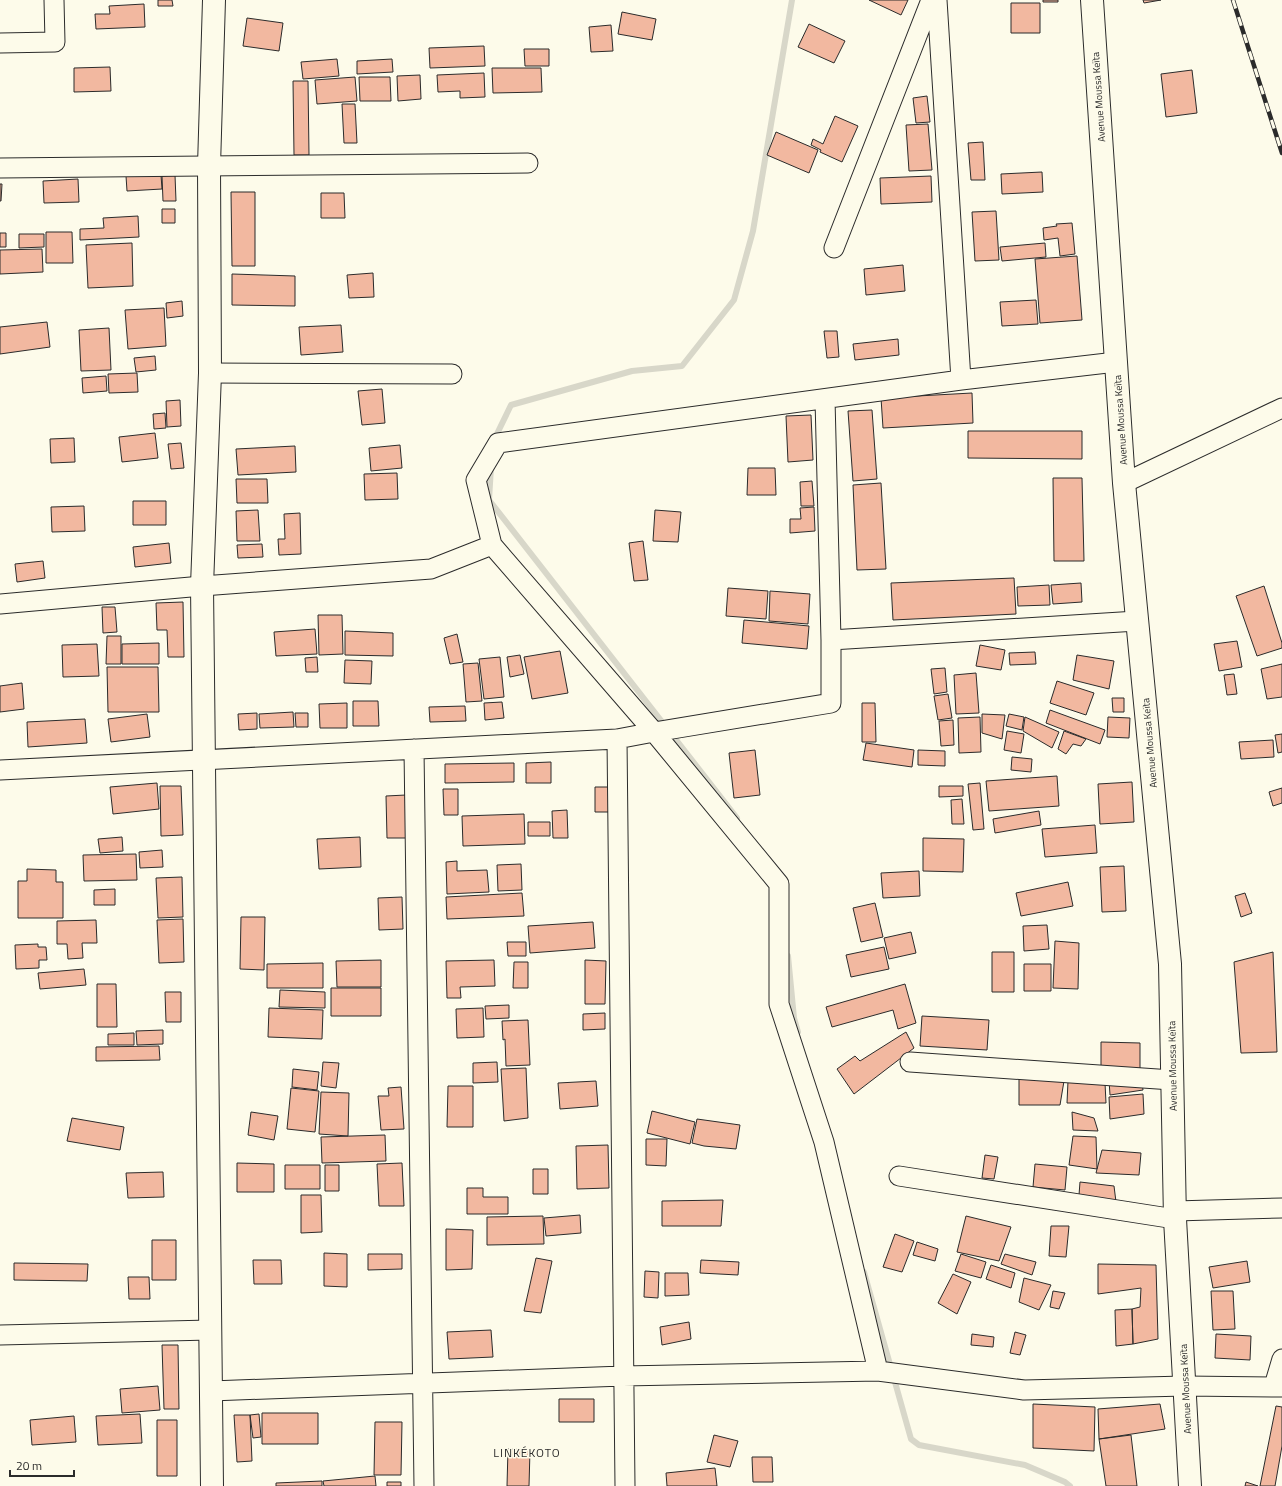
<svg xmlns="http://www.w3.org/2000/svg" width="1282" height="1486" viewBox="0 0 1282 1486" font-family="'Titillium Web',sans-serif">
  <style>
    .lines { fill: none; stroke-linecap: round; stroke-linejoin: round }
    .stream { stroke: #d8d7c9; stroke-width: 6 }
    .building { fill: #f2b8a0; stroke: #2b2b2b }
    .street-casing { stroke: #2b2b2b; stroke-width: 21 }
    .secondary-casing { stroke: #2b2b2b; stroke-width: 24 }
    .primary-casing { stroke: #2b2b2b; stroke-width: 24 }
    .street { stroke: #fdfbea; stroke-width: 19 }
    .secondary { stroke: #fdfbea; stroke-width: 22 }
    .primary { stroke: #fdfbea; stroke-width: 22 }
    .rail-casing { stroke: #2b2b2b; stroke-width: 4.5 }
    .rail { stroke: #fdfbea; stroke-width: 3; stroke-dasharray: 9; stroke-linecap: butt }
    .labels { text-anchor: middle; stroke-width: 3; stroke-linejoin: round; paint-order: stroke }
    .street-label { font-size: 10px; fill: #2b2b2b; stroke: #fdfbea }
    .quarter-label { font-size: 12px; letter-spacing: 1px; fill: #2b2b2b; stroke: #fdfbea }
  </style>
  <rect width="100%" height="100%" fill="#fdfbea"/>
  <g class="lines">
    <path class="stream" d="M 494,440 L 511,405 L 632,371 L 682,366 L 734,300 L 753,231 L 792,0
      M 491,467 L 489,500 L 737,818
      M 788,956 L 794,1018 L 798,1032
      M 864,1272 L 911,1439 L 919,1445 L 1025,1465 L 1065,1482 L 1070,1486"/>
  </g>
  <path class="building" d="M 158,0 L 172,0 L 173,6 L 158,6 Z
    M 869,0 L 908,0 L 901,15 Z
    M 1043,0 L 1058,0 L 1058,2 L 1043,2 Z
    M 1143,0 L 1161,0 L 1144,3 Z
    M 1011,3 L 1040,3 L 1040,33 L 1011,33 Z
    M 144,4 L 145,27 L 96,29 L 95,14 L 110,14 L 109,6 Z
    M 622,12 L 656,19 L 652,40 L 618,34 Z
    M 247,18 L 283,23 L 279,51 L 243,46 Z
    M 809,24 L 845,41 L 834,63 L 798,47 Z
    M 611,25 L 613,51 L 591,52 L 589,27 Z
    M 484,46 L 485,66 L 430,68 L 429,48 Z
    M 524,49 L 549,49 L 549,66 L 525,66 Z
    M 337,59 L 339,76 L 303,79 L 301,62 Z
    M 392,59 L 393,72 L 357,74 L 357,61 Z
    M 110,67 L 111,91 L 74,92 L 74,68 Z
    M 492,68 L 541,68 L 542,92 L 493,93 Z
    M 1192,70 L 1197,113 L 1166,117 L 1161,74 Z
    M 484,73 L 485,97 L 460,98 L 460,91 L 438,92 L 437,75 Z
    M 420,75 L 421,99 L 398,101 L 397,76 Z
    M 355,77 L 357,101 L 317,104 L 315,80 Z
    M 359,77 L 390,77 L 391,101 L 360,101 Z
    M 293,81 L 308,81 L 309,155 L 294,155 Z
    M 927,96 L 930,122 L 916,123 L 913,98 Z
    M 342,104 L 355,104 L 357,143 L 344,143 Z
    M 835,116 L 858,126 L 842,162 L 820,152 L 821,150 L 811,145 L 813,139 L 823,144 Z
    M 928,124 L 932,170 L 909,171 L 906,125 Z
    M 776,132 L 818,150 L 809,173 L 767,155 Z
    M 983,142 L 985,180 L 971,180 L 968,143 Z
    M 1042,172 L 1043,192 L 1002,194 L 1001,174 Z
    M 161,175 L 162,189 L 127,191 L 126,176 Z
    M 175,175 L 176,201 L 163,201 L 162,176 Z
    M 931,176 L 932,202 L 881,204 L 880,178 Z
    M 78,179 L 79,202 L 44,203 L 43,181 Z
    M 0,184 L 2,184 L 1,201 L 0,201 Z
    M 231,192 L 255,192 L 255,266 L 232,266 Z
    M 321,193 L 344,193 L 345,218 L 321,218 Z
    M 162,209 L 175,209 L 175,223 L 162,223 Z
    M 996,211 L 999,260 L 975,261 L 972,212 Z
    M 138,216 L 139,237 L 80,240 L 80,229 L 104,228 L 103,218 Z
    M 1072,223 L 1075,254 L 1060,256 L 1058,238 L 1044,240 L 1043,228 L 1057,226 L 1056,224 Z
    M 46,232 L 72,232 L 73,263 L 46,263 Z
    M 0,233 L 6,233 L 6,247 L 0,247 Z
    M 19,234 L 44,234 L 44,247 L 19,248 Z
    M 132,243 L 133,286 L 88,288 L 86,245 Z
    M 1045,243 L 1046,257 L 1002,261 L 1000,247 Z
    M 42,249 L 43,272 L 0,274 L 0,250 Z
    M 1077,256 L 1082,320 L 1040,323 L 1035,259 Z
    M 903,265 L 905,291 L 866,295 L 864,269 Z
    M 373,273 L 374,297 L 349,298 L 347,275 Z
    M 232,274 L 295,276 L 295,306 L 232,305 Z
    M 1036,300 L 1038,324 L 1002,326 L 1000,302 Z
    M 182,301 L 183,316 L 167,318 L 166,303 Z
    M 164,308 L 166,346 L 128,349 L 125,310 Z
    M 47,322 L 50,347 L 0,354 L 0,327 Z
    M 341,325 L 343,352 L 301,355 L 299,327 Z
    M 109,328 L 111,370 L 81,371 L 79,330 Z
    M 824,331 L 837,331 L 839,357 L 827,358 Z
    M 898,339 L 899,355 L 855,360 L 853,344 Z
    M 155,356 L 156,370 L 136,372 L 134,358 Z
    M 137,373 L 138,392 L 109,393 L 108,374 Z
    M 106,376 L 107,391 L 83,393 L 82,378 Z
    M 382,389 L 385,423 L 362,425 L 358,391 Z
    M 972,393 L 973,423 L 883,428 L 881,398 Z
    M 180,400 L 181,426 L 167,427 L 166,401 Z
    M 872,410 L 877,479 L 853,481 L 848,411 Z
    M 165,413 L 166,428 L 154,429 L 153,414 Z
    M 811,415 L 813,460 L 788,462 L 786,416 Z
    M 968,431 L 1082,431 L 1082,459 L 968,458 Z
    M 155,433 L 158,458 L 122,462 L 119,437 Z
    M 74,438 L 75,462 L 51,463 L 50,439 Z
    M 181,443 L 184,468 L 171,469 L 168,444 Z
    M 400,445 L 402,468 L 371,471 L 369,448 Z
    M 295,446 L 296,472 L 238,475 L 236,449 Z
    M 748,468 L 775,468 L 776,495 L 747,495 Z
    M 397,473 L 398,499 L 365,500 L 364,474 Z
    M 1053,478 L 1082,478 L 1084,561 L 1054,561 Z
    M 236,479 L 267,479 L 268,503 L 237,503 Z
    M 812,481 L 814,506 L 801,506 L 800,482 Z
    M 881,483 L 886,569 L 857,570 L 853,485 Z
    M 133,501 L 166,501 L 166,525 L 133,525 Z
    M 84,506 L 85,531 L 52,532 L 51,507 Z
    M 814,507 L 815,531 L 790,533 L 790,519 L 801,519 L 800,508 Z
    M 258,510 L 260,541 L 237,541 L 236,511 Z
    M 655,510 L 681,512 L 678,542 L 653,541 Z
    M 300,513 L 301,554 L 279,555 L 278,539 L 285,539 L 284,514 Z
    M 643,541 L 648,580 L 634,581 L 629,543 Z
    M 169,543 L 171,563 L 135,567 L 133,547 Z
    M 262,544 L 263,557 L 238,558 L 237,545 Z
    M 43,561 L 45,578 L 17,582 L 15,564 Z
    M 1014,578 L 1016,614 L 893,620 L 891,583 Z
    M 1081,583 L 1082,602 L 1053,604 L 1051,585 Z
    M 1049,585 L 1050,605 L 1018,606 L 1017,587 Z
    M 1264,586 L 1282,643 L 1282,648 L 1257,656 L 1236,596 Z
    M 728,588 L 768,591 L 766,619 L 726,616 Z
    M 770,591 L 810,594 L 808,624 L 769,621 Z
    M 183,602 L 184,657 L 168,657 L 167,630 L 157,630 L 156,603 Z
    M 102,607 L 115,607 L 117,632 L 103,633 Z
    M 318,615 L 342,615 L 343,654 L 319,655 Z
    M 744,620 L 809,626 L 807,649 L 742,643 Z
    M 315,629 L 317,654 L 276,656 L 274,632 Z
    M 345,631 L 393,633 L 393,656 L 345,655 Z
    M 457,634 L 463,662 L 450,664 L 444,638 Z
    M 107,636 L 121,636 L 121,664 L 106,664 Z
    M 1237,641 L 1242,667 L 1219,671 L 1214,644 Z
    M 159,643 L 159,664 L 122,664 L 122,644 Z
    M 97,644 L 99,676 L 63,677 L 62,645 Z
    M 980,645 L 1005,650 L 1001,670 L 976,666 Z
    M 560,651 L 568,693 L 532,699 L 524,657 Z
    M 1035,652 L 1036,664 L 1010,665 L 1009,653 Z
    M 520,655 L 524,674 L 510,677 L 507,657 Z
    M 1077,655 L 1114,661 L 1109,689 L 1073,680 Z
    M 317,657 L 318,672 L 306,672 L 305,658 Z
    M 500,657 L 504,697 L 484,699 L 479,659 Z
    M 345,660 L 372,661 L 371,684 L 344,683 Z
    M 478,663 L 482,701 L 466,702 L 463,664 Z
    M 1282,664 L 1282,697 L 1267,699 L 1261,669 Z
    M 107,667 L 158,667 L 159,712 L 108,712 Z
    M 945,668 L 947,692 L 934,694 L 931,669 Z
    M 976,673 L 979,713 L 956,714 L 954,675 Z
    M 1234,674 L 1237,694 L 1227,695 L 1224,675 Z
    M 1057,681 L 1094,693 L 1086,715 L 1050,703 Z
    M 22,683 L 24,709 L 0,712 L 0,686 Z
    M 948,694 L 952,718 L 938,720 L 934,696 Z
    M 1112,698 L 1124,698 L 1124,712 L 1113,712 Z
    M 353,701 L 378,701 L 379,726 L 353,726 Z
    M 502,702 L 504,718 L 485,720 L 484,703 Z
    M 347,703 L 347,728 L 320,728 L 319,704 Z
    M 862,703 L 875,703 L 876,742 L 862,742 Z
    M 465,706 L 466,721 L 430,722 L 429,707 Z
    M 1050,710 L 1105,730 L 1100,744 L 1046,723 Z
    M 293,712 L 294,727 L 260,728 L 259,714 Z
    M 257,713 L 257,729 L 239,730 L 238,714 Z
    M 295,713 L 308,713 L 308,727 L 296,727 Z
    M 147,714 L 150,737 L 111,742 L 108,719 Z
    M 982,714 L 1005,715 L 1002,739 L 982,733 Z
    M 1009,714 L 1024,717 L 1022,730 L 1006,726 Z
    M 980,717 L 981,752 L 959,753 L 958,718 Z
    M 1025,717 L 1059,732 L 1052,748 L 1023,731 Z
    M 1108,717 L 1130,718 L 1129,738 L 1107,737 Z
    M 85,719 L 87,743 L 28,747 L 27,722 Z
    M 953,720 L 954,745 L 941,746 L 939,721 Z
    M 1007,731 L 1024,734 L 1021,753 L 1004,750 Z
    M 1064,731 L 1086,739 L 1081,746 L 1073,744 L 1066,754 L 1058,749 Z
    M 1282,734 L 1282,752 L 1278,753 L 1275,735 Z
    M 1273,740 L 1274,757 L 1241,759 L 1239,742 Z
    M 866,743 L 914,750 L 912,767 L 863,760 Z
    M 755,750 L 760,795 L 734,798 L 729,753 Z
    M 918,750 L 945,751 L 945,766 L 918,765 Z
    M 1012,757 L 1032,759 L 1031,772 L 1011,770 Z
    M 551,762 L 551,783 L 526,783 L 526,763 Z
    M 514,763 L 514,782 L 445,783 L 445,764 Z
    M 1057,776 L 1059,806 L 989,811 L 986,781 Z
    M 1132,782 L 1134,822 L 1100,824 L 1098,784 Z
    M 157,783 L 159,809 L 113,814 L 110,787 Z
    M 980,783 L 984,829 L 973,830 L 968,784 Z
    M 160,786 L 181,786 L 183,835 L 161,836 Z
    M 939,786 L 963,786 L 963,796 L 939,797 Z
    M 595,787 L 609,787 L 609,812 L 595,812 Z
    M 1282,788 L 1282,803 L 1273,806 L 1269,792 Z
    M 443,789 L 458,789 L 458,815 L 444,815 Z
    M 406,795 L 407,838 L 387,838 L 386,796 Z
    M 962,799 L 964,824 L 952,824 L 951,800 Z
    M 567,810 L 568,838 L 553,838 L 552,811 Z
    M 1039,811 L 1041,825 L 995,833 L 993,819 Z
    M 524,814 L 525,844 L 463,846 L 462,816 Z
    M 528,822 L 550,822 L 550,836 L 528,836 Z
    M 1095,825 L 1097,853 L 1045,857 L 1042,829 Z
    M 122,837 L 123,851 L 100,853 L 98,839 Z
    M 360,837 L 361,867 L 319,869 L 317,839 Z
    M 923,838 L 964,839 L 963,872 L 923,871 Z
    M 162,850 L 163,867 L 140,868 L 139,852 Z
    M 136,854 L 137,880 L 84,881 L 83,855 Z
    M 457,861 L 457,871 L 487,870 L 489,892 L 447,894 L 446,862 Z
    M 521,864 L 522,890 L 498,891 L 497,865 Z
    M 1124,866 L 1126,911 L 1102,912 L 1100,867 Z
    M 27,869 L 56,870 L 56,882 L 63,882 L 63,918 L 18,918 L 18,881 L 27,881 Z
    M 919,871 L 920,896 L 883,898 L 881,873 Z
    M 182,877 L 183,917 L 158,918 L 156,878 Z
    M 1068,882 L 1073,906 L 1021,916 L 1016,893 Z
    M 115,889 L 115,905 L 94,905 L 94,890 Z
    M 522,893 L 524,916 L 447,919 L 446,897 Z
    M 1245,893 L 1252,913 L 1241,917 L 1235,896 Z
    M 402,897 L 403,929 L 379,930 L 378,898 Z
    M 875,903 L 883,937 L 861,942 L 853,908 Z
    M 241,917 L 265,917 L 264,970 L 240,969 Z
    M 183,919 L 184,962 L 159,963 L 157,920 Z
    M 96,920 L 97,943 L 82,943 L 83,958 L 68,959 L 67,944 L 57,944 L 57,921 Z
    M 593,922 L 595,948 L 530,953 L 528,926 Z
    M 1047,925 L 1049,949 L 1024,951 L 1023,926 Z
    M 911,932 L 916,953 L 889,959 L 884,938 Z
    M 1055,941 L 1079,943 L 1078,989 L 1053,988 Z
    M 507,942 L 526,942 L 526,956 L 508,956 Z
    M 38,944 L 38,947 L 46,947 L 47,960 L 39,960 L 39,968 L 16,969 L 15,945 Z
    M 884,947 L 889,969 L 851,977 L 846,955 Z
    M 992,952 L 1014,952 L 1014,992 L 992,992 Z
    M 1273,952 L 1277,1052 L 1241,1053 L 1234,962 Z
    M 381,960 L 381,987 L 337,987 L 336,961 Z
    M 494,960 L 495,986 L 460,987 L 461,998 L 447,998 L 446,961 Z
    M 585,960 L 606,961 L 605,1004 L 585,1004 Z
    M 514,962 L 528,962 L 528,988 L 513,988 Z
    M 323,963 L 323,988 L 267,988 L 267,964 Z
    M 1024,964 L 1051,964 L 1051,991 L 1024,991 Z
    M 84,969 L 86,985 L 40,989 L 38,973 Z
    M 97,984 L 116,984 L 117,1027 L 97,1027 Z
    M 905,984 L 916,1023 L 898,1029 L 893,1010 L 832,1027 L 826,1007 Z
    M 331,988 L 381,988 L 381,1016 L 331,1016 Z
    M 280,990 L 325,992 L 325,1008 L 279,1007 Z
    M 165,992 L 181,992 L 181,1022 L 166,1022 Z
    M 509,1005 L 509,1018 L 486,1019 L 485,1006 Z
    M 269,1008 L 323,1010 L 322,1039 L 268,1037 Z
    M 483,1008 L 484,1037 L 457,1038 L 456,1009 Z
    M 605,1013 L 605,1029 L 583,1030 L 583,1014 Z
    M 922,1016 L 989,1020 L 987,1050 L 920,1046 Z
    M 528,1020 L 530,1065 L 506,1066 L 505,1039 L 503,1040 L 502,1021 Z
    M 163,1030 L 163,1044 L 137,1045 L 136,1031 Z
    M 906,1032 L 914,1048 L 854,1094 L 837,1069 L 855,1056 L 860,1061 Z
    M 134,1033 L 134,1045 L 108,1045 L 108,1034 Z
    M 1101,1042 L 1140,1043 L 1140,1070 L 1101,1069 Z
    M 159,1046 L 160,1060 L 96,1061 L 96,1047 Z
    M 323,1062 L 339,1063 L 336,1088 L 321,1086 Z
    M 497,1062 L 498,1082 L 473,1083 L 473,1063 Z
    M 526,1068 L 528,1118 L 504,1121 L 501,1069 Z
    M 293,1069 L 319,1072 L 317,1090 L 292,1087 Z
    M 1019,1079 L 1064,1081 L 1060,1105 L 1019,1105 Z
    M 1109,1080 L 1142,1082 L 1143,1090 L 1110,1095 Z
    M 596,1081 L 598,1106 L 560,1109 L 558,1083 Z
    M 1068,1081 L 1105,1083 L 1106,1103 L 1067,1103 Z
    M 448,1086 L 473,1086 L 473,1127 L 447,1127 Z
    M 401,1087 L 404,1129 L 381,1130 L 378,1096 L 389,1096 L 388,1088 Z
    M 291,1088 L 319,1091 L 315,1132 L 287,1129 Z
    M 321,1092 L 349,1093 L 348,1136 L 319,1134 Z
    M 1143,1094 L 1144,1114 L 1110,1119 L 1109,1097 Z
    M 652,1111 L 695,1122 L 690,1144 L 647,1133 Z
    M 251,1112 L 278,1116 L 274,1140 L 248,1135 Z
    M 1072,1112 L 1094,1118 L 1098,1131 L 1073,1130 Z
    M 72,1118 L 124,1127 L 120,1150 L 67,1141 Z
    M 697,1119 L 740,1125 L 736,1149 L 704,1146 L 692,1143 Z
    M 385,1135 L 386,1161 L 322,1163 L 321,1137 Z
    M 1073,1136 L 1096,1137 L 1097,1169 L 1069,1165 Z
    M 646,1139 L 667,1139 L 666,1166 L 646,1165 Z
    M 608,1145 L 609,1188 L 577,1189 L 576,1146 Z
    M 1102,1150 L 1141,1153 L 1139,1175 L 1096,1173 Z
    M 985,1155 L 998,1157 L 994,1179 L 982,1178 Z
    M 237,1163 L 274,1164 L 274,1192 L 237,1192 Z
    M 402,1163 L 404,1206 L 379,1206 L 377,1164 Z
    M 1035,1164 L 1067,1167 L 1065,1190 L 1033,1187 Z
    M 285,1165 L 320,1165 L 320,1189 L 285,1189 Z
    M 325,1165 L 339,1165 L 339,1191 L 325,1191 Z
    M 533,1169 L 548,1169 L 548,1194 L 533,1194 Z
    M 163,1172 L 164,1197 L 128,1198 L 126,1173 Z
    M 1080,1182 L 1114,1186 L 1116,1202 L 1079,1195 Z
    M 467,1188 L 483,1188 L 483,1197 L 508,1197 L 508,1214 L 467,1214 Z
    M 301,1195 L 321,1195 L 322,1232 L 301,1233 Z
    M 723,1200 L 721,1226 L 662,1226 L 662,1201 Z
    M 580,1215 L 581,1233 L 546,1236 L 544,1218 Z
    M 543,1216 L 544,1244 L 487,1245 L 487,1217 Z
    M 966,1216 L 1011,1227 L 999,1261 L 957,1252 Z
    M 1051,1226 L 1069,1226 L 1066,1257 L 1049,1256 Z
    M 446,1229 L 473,1230 L 472,1269 L 446,1270 Z
    M 895,1234 L 914,1241 L 902,1272 L 883,1267 Z
    M 152,1240 L 176,1240 L 176,1280 L 152,1280 Z
    M 917,1242 L 938,1249 L 935,1261 L 913,1255 Z
    M 324,1253 L 347,1254 L 347,1287 L 324,1286 Z
    M 368,1254 L 402,1254 L 402,1269 L 368,1270 Z
    M 961,1254 L 986,1262 L 981,1278 L 955,1271 Z
    M 1005,1254 L 1036,1262 L 1032,1275 L 1001,1264 Z
    M 536,1258 L 552,1261 L 541,1313 L 524,1311 Z
    M 253,1260 L 281,1260 L 282,1284 L 254,1284 Z
    M 701,1260 L 739,1262 L 738,1275 L 700,1273 Z
    M 1247,1261 L 1250,1282 L 1213,1288 L 1209,1267 Z
    M 14,1263 L 88,1264 L 87,1281 L 14,1280 Z
    M 1098,1264 L 1156,1265 L 1158,1339 L 1133,1344 L 1132,1309 L 1140,1307 L 1141,1288 L 1098,1294 Z
    M 991,1265 L 1015,1273 L 1011,1288 L 986,1279 Z
    M 645,1271 L 659,1272 L 658,1298 L 644,1297 Z
    M 665,1273 L 688,1273 L 689,1295 L 665,1296 Z
    M 953,1274 L 971,1282 L 957,1314 L 938,1303 Z
    M 128,1277 L 149,1277 L 150,1299 L 129,1299 Z
    M 1024,1278 L 1051,1285 L 1039,1310 L 1019,1302 Z
    M 1053,1291 L 1065,1293 L 1059,1309 L 1050,1307 Z
    M 1211,1291 L 1233,1291 L 1235,1329 L 1213,1330 Z
    M 1132,1309 L 1133,1344 L 1116,1346 L 1115,1310 Z
    M 689,1322 L 691,1339 L 662,1345 L 660,1327 Z
    M 491,1330 L 493,1357 L 449,1359 L 447,1332 Z
    M 1015,1332 L 1026,1335 L 1020,1355 L 1010,1353 Z
    M 972,1334 L 994,1337 L 993,1347 L 971,1345 Z
    M 1216,1334 L 1251,1336 L 1250,1360 L 1215,1358 Z
    M 162,1345 L 178,1345 L 179,1409 L 164,1409 Z
    M 158,1386 L 160,1410 L 122,1413 L 120,1389 Z
    M 559,1399 L 594,1399 L 594,1422 L 559,1422 Z
    M 1033,1404 L 1095,1407 L 1094,1451 L 1033,1448 Z
    M 1160,1404 L 1165,1429 L 1099,1439 L 1098,1409 Z
    M 1276,1406 L 1282,1407 L 1282,1446 L 1275,1486 L 1260,1486 Z
    M 262,1413 L 318,1413 L 318,1444 L 262,1444 Z
    M 140,1414 L 142,1443 L 98,1445 L 96,1416 Z
    M 259,1414 L 261,1437 L 253,1438 L 250,1415 Z
    M 234,1415 L 250,1415 L 252,1461 L 237,1462 Z
    M 74,1416 L 76,1442 L 32,1445 L 30,1420 Z
    M 157,1420 L 177,1420 L 177,1476 L 157,1476 Z
    M 375,1422 L 402,1422 L 401,1475 L 374,1475 Z
    M 714,1435 L 738,1441 L 730,1467 L 707,1462 Z
    M 1131,1435 L 1137,1486 L 1106,1486 L 1099,1439 Z
    M 508,1449 L 530,1450 L 529,1486 L 507,1486 Z
    M 752,1457 L 772,1457 L 773,1482 L 753,1482 Z
    M 715,1468 L 717,1486 L 667,1486 L 666,1473 Z
    M 375,1476 L 376,1486 L 324,1486 L 323,1481 Z
    M 322,1481 L 322,1486 L 276,1486 L 276,1483 Z
    M 387,1482 L 401,1482 L 401,1486 L 387,1486 Z
    M 1246,1482 L 1258,1486 L 1245,1486 Z"/>
  <g class="lines">
    <defs>
      <path id="street" d="M 937,0 L 961,380
        M 0,43 L 55,42 L 54,0
        M 0,168 L 528,163
        M 834,248 L 931,0
        M 210,373 L 452,374
        M 1124,483 L 1282,408
        M 0,604 L 202,586 L 431,569 L 492,545
        M 831,640 L 1137,621
        M 617,739 L 625,1486
        M 414,749 L 424,1486
        M 0,770 L 617,739 L 654,732 L 831,703 L 831,640 L 825,399
        M 910,1062 L 1172,1080
        M 899,1176 L 1175,1219
        M 1175,1211 L 1282,1208
        M 0,1335 L 210,1330
        M 878,1371 L 824,1142 L 779,1004 L 779,884 L 654,732 L 492,545 L 476,480 L 498,443 L 961,380 L 1116,362
        M 1274,1386 L 1282,1359
        M 211,1391 L 623,1376 L 878,1371 L 1024,1390 L 1185,1386 L 1282,1387"/>
      <path id="secondary" d="M 212,1486 L 202,586 L 210,373 L 209,166 L 214,0"/>
      <path id="primary" d="M 1092,0 L 1124,483 L 1170,964 L 1175,1219 L 1190,1486"/>
    </defs>
    <use href="#street" class="street-casing"/>
    <use href="#secondary" class="secondary-casing"/>
    <use href="#primary" class="primary-casing"/>
    <use href="#street" class="street"/>
    <use href="#secondary" class="secondary"/>
    <use href="#primary" class="primary"/>
    <defs>
      <path id="rail" d="M 1233,0 L 1282,153"/>
    </defs>
    <use href="#rail" class="rail-casing"/>
    <use href="#rail" class="rail"/>
  </g>
  <g class="labels">
    <g class="street-label">
      <text transform="translate(1098 97) rotate(-94)" y="4">Avenue Moussa Keïta</text>
      <text transform="translate(1120 420) rotate(-94)" y="4">Avenue Moussa Keïta</text>
      <text transform="translate(1149 743) rotate(-95)" y="4">Avenue Moussa Keïta</text>
      <text transform="translate(1172 1066) rotate(-91)" y="4">Avenue Moussa Keïta</text>
      <text transform="translate(1185 1389) rotate(-93)" y="4">Avenue Moussa Keïta</text>
    </g>
    <g class="quarter-label">
      <text x="527" y="1457">LINKÉKOTO</text>
    </g>
  </g>
  <path d="M10 1470v6h64v-6" fill="none" stroke="#2b2b2b" stroke-width="2"/>
  <text x="16" y="1470" font-size="12" fill="#2b2b2b" stroke="#fdfbea" stroke-width="3" paint-order="stroke">20 m</text>
</svg>
